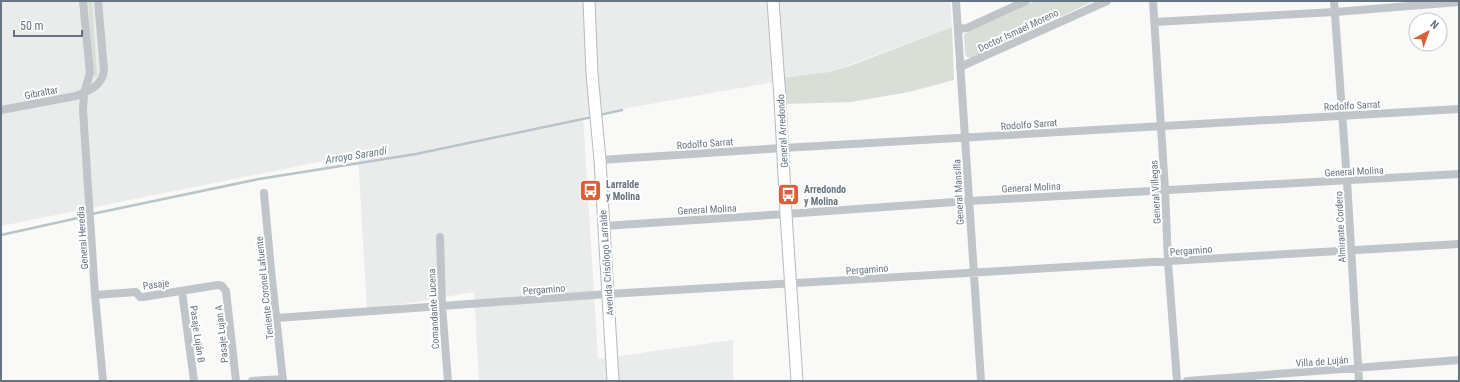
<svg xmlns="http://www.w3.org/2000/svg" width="1460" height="382" viewBox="0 0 1460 382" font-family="'Roboto Condensed',sans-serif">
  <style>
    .built { fill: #eaebeb }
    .green { fill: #d9ded7 }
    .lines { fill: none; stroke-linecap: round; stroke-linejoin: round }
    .stream { stroke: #b9c4c8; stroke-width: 2.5 }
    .secondary-casing { stroke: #b5babf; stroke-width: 13 }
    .street { stroke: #c0c5c9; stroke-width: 8 }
    .secondary { stroke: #fff; stroke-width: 11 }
    .labels { text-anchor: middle; stroke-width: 4; stroke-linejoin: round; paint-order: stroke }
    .street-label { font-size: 10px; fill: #667481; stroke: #fff }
    .poi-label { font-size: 10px; font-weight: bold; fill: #667481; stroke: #fff; text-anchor: start }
    .water-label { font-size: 11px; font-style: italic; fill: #667981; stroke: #fff }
  </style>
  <rect width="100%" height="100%" fill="#f9f9f7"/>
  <path class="built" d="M 1,1 L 950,1 L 952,27 L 830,72 L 583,116 L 598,359 L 733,340 L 733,381 L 479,381 L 474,292 L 367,310 L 358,154 L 1,226 Z"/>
  <path class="green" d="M 88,1 L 92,1 L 97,76 L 94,76 Z
    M 1035,1 L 1094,1 L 972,58 L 967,57 L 965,54 L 964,35 L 966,33 Z
    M 952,27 L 954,80 L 909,92 L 851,102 L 785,104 L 784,78 L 830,72 L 855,64 Z"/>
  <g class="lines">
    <path class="stream" d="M 599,115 L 622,110
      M 92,214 L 259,179 L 416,154 L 592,117
      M 1,235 L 78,218"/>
    <defs>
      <path id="secondary" d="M 589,1 L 592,74 L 600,160 L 613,381
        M 773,1 L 780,98 L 786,214 L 797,381"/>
    </defs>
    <use href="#secondary" class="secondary-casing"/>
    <path class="street" d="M 83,1 L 90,73 L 84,93 L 83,110 L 95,295 L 103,381
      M 956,1 L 981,381
      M 1153,1 L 1165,190 L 1168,262 L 1177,381
      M 1334,1 L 1347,181 L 1359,381
      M 1155,22 L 1335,12 L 1459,2
      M 958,29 L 967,28 L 1026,1
      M 960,67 L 1107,1
      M 1,110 L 76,96 C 89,91 103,85 104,70 L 98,1
      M 600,160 L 783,148 L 1459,109
      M 264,193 L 271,270 L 283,381
      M 604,226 L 786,214 L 969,201 L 1459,174
      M 440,237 L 442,306 L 448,381
      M 182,291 L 194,381
      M 95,295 L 136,292 L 140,297 L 143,297 L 218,285 L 222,286 L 226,291 L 236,381
      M 277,318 L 608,294 L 1459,244
      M 252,381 L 283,379
      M 1187,381 L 1459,360"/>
    <use href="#secondary" class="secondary"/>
  </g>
  <defs>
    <symbol id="bus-square" viewBox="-11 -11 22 22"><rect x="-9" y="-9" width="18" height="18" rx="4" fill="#da6137" stroke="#fff"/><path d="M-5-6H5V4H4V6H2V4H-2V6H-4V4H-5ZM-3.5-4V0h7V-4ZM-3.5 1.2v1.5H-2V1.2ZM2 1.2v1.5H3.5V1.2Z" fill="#fff"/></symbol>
  </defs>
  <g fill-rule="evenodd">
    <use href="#bus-square" x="578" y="178" width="25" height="25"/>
    <use href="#bus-square" x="776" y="182" width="25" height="25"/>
  </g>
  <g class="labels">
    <g class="street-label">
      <text transform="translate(1018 30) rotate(-25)" y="4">Doctor Ismael Moreno</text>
      <text transform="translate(41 92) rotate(-11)" y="4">Gibraltar</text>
      <text transform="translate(1352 105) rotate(-3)" y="4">Rodolfo Sarrat</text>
      <text transform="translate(1029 124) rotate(-4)" y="4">Rodolfo Sarrat</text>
      <text transform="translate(782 131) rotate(-93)" y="4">General Arredondo</text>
      <text transform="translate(705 143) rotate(-4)" y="4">Rodolfo Sarrat</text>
      <text transform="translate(1354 171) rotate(-3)" y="4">General Molina</text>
      <text transform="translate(1031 187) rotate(-3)" y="4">General Molina</text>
      <text transform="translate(958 192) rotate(-93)" y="4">General Mansilla</text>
      <text transform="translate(1155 192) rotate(-93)" y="4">General Villegas</text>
      <text transform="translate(707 209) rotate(-3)" y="4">General Molina</text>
      <text transform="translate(1340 227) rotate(-93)" y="4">Almirante Cordero</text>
      <text transform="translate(82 238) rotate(-94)" y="4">General Heredia</text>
      <text transform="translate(1191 250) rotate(-4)" y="4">Pergamino</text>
      <text transform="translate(606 263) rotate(-94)" y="4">Avenida Crisólogo Larralde</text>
      <text transform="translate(867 269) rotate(-4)" y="4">Pergamino</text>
      <text transform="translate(156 284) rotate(-7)" y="4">Pasaje</text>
      <text transform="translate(264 288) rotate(-96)" y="4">Teniente Coronel Lafuente</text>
      <text transform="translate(544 289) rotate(-4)" y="4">Pergamino</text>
      <text transform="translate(433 309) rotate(-93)" y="4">Comandante Lucena</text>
      <text transform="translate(198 334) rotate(82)" y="4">Pasaje Luján B</text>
      <text transform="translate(221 334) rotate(-96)" y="4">Pasaje Lujan A</text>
      <text transform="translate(1322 361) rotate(-4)" y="4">Villa de Luján</text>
    </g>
    <g class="poi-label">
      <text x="606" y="188">Larralde<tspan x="606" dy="12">y Molina</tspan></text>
      <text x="804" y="193">Arredondo<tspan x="804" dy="12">y Molina</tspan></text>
    </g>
    <g class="water-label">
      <text transform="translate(356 155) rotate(-9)" y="4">Arroyo Sarandí</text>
    </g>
  </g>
  <rect width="1460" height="382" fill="none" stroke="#667481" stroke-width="4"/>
  <g transform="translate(1428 32) rotate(41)"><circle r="19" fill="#ffffff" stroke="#c2c7cd"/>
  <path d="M0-3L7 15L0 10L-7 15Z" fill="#da6137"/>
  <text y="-6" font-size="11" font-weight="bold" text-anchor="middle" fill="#667481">N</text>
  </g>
  <path d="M14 30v6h68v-6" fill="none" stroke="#667481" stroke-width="2"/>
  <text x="20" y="30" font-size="12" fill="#667481" stroke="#ffffff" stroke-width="3" paint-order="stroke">50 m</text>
</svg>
